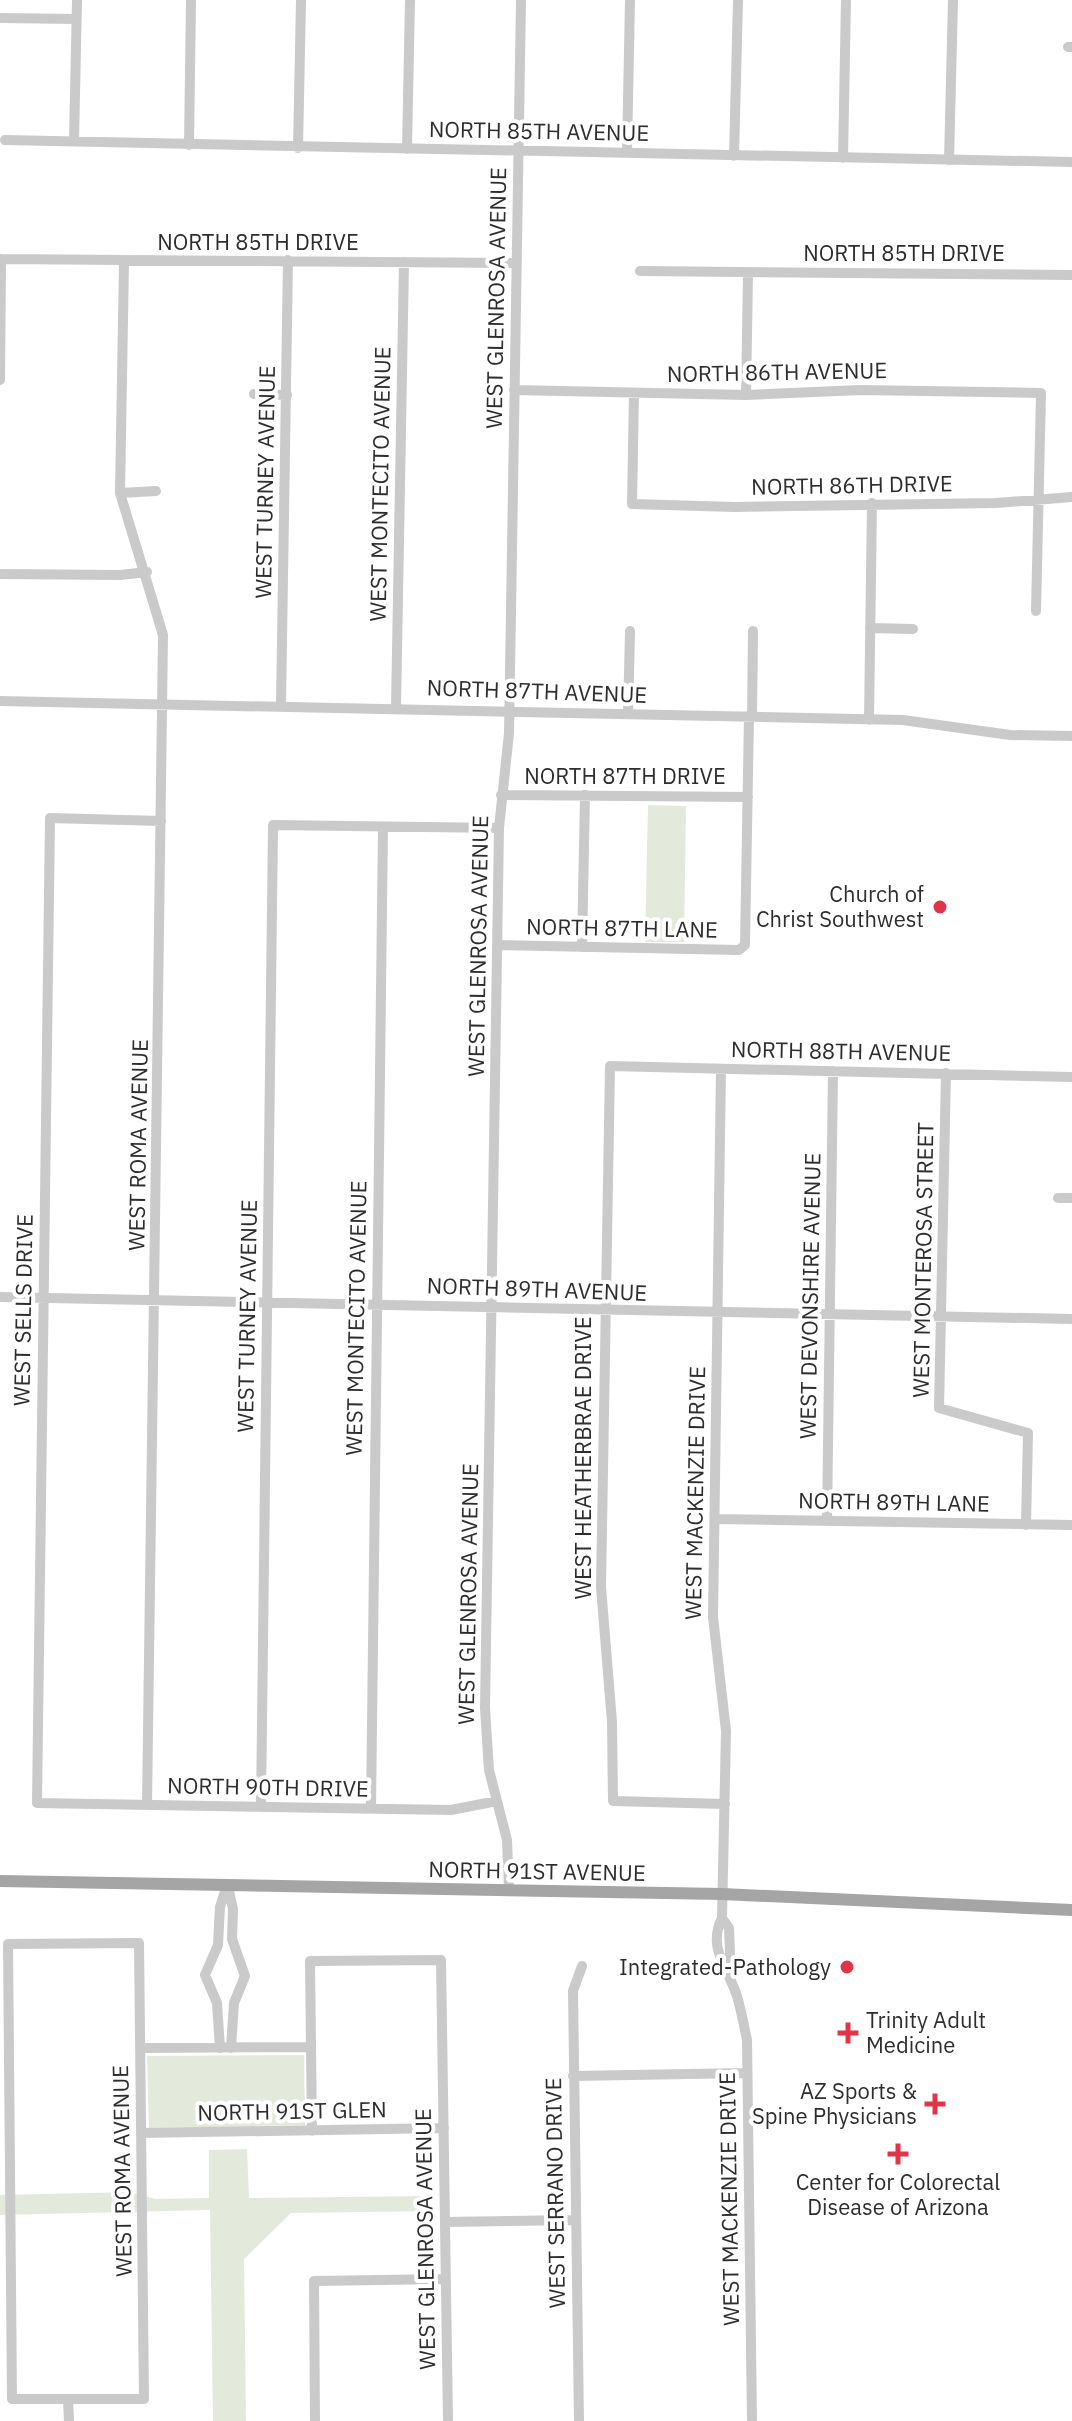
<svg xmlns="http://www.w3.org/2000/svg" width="1072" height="2421" viewBox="0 0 1072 2421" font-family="'IBM Plex Sans',sans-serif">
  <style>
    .green { fill: #e4eadb }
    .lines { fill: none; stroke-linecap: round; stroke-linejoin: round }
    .minor { stroke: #cacaca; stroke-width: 10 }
    .major { stroke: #a5a5a5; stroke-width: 12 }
    .poi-dot { fill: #e03449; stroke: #fff; stroke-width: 3 }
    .labels { text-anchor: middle; stroke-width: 8; stroke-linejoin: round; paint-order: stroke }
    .street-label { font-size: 22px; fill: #2d2d2d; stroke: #fff }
    .poi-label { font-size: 22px; fill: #2d2d2d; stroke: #fff; text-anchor: end }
  </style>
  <rect width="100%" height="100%" fill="#fff"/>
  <path class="green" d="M 648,805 L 686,806 L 684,942 L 645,942 Z
    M 304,2055 L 305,2125 L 149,2128 L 147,2056 Z
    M 247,2149 L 249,2198 L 430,2196 L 431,2211 L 291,2213 L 244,2259 L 246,2421 L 213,2421 L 210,2210 L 0,2215 L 0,2195 L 132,2192 L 155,2199 L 209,2198 L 209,2150 Z"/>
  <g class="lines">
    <path class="minor" d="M 0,18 L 76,19
      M 1068,47 L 1072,47
      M 5,140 L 1072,162
      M 74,141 L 77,0
      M 189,145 L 191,0
      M 298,148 L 301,0
      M 407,149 L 410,0
      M 627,152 L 630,0
      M 734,156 L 738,0
      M 843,158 L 846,0
      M 949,160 L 953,0
      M 0,259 L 515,263
      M 124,262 L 120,493 L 163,635 L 147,1805
      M 640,271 L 1072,275
      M 0,380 L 1,259
      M 514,390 L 746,395 L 860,390 L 1041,393 L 1036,611
      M 634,393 L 632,504 L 734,507 L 996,503 L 1072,497
      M 254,394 L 287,395
      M 746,395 L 748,274
      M 120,493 L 156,491
      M 0,574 L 120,575 L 147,572
      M 870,628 L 913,629
      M 0,701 L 903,720 L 1010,735 L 1072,736
      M 281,705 L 288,260
      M 396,707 L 404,262
      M 628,714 L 630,631
      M 752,716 L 753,631
      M 869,720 L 872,503
      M 501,795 L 748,797
      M 161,821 L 50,818 L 37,1803 L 451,1810 L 497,1801
      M 497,945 L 739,950 L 745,945 L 749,716
      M 582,947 L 585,795
      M 721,1069 L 713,1617 L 726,1731 L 722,1918 C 707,1948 728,1968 737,1996 C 741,2010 744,2025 747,2040 L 752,2421
      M 946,1073 L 939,1408 L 1028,1433 L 1026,1525
      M 1058,1198 L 1072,1198
      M 0,1297 L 1072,1319
      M 715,1519 L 1072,1525
      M 827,1521 L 833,1071
      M 725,1804 L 613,1801 L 612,1722 L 601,1587 L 610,1066 L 1072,1077
      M 261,1807 L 273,825 L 499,828
      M 371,1808 L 383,827
      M 228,1887 L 233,1909 L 232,1939 L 245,1976 L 234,2003 L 231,2048
      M 509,1890 L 507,1840 L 489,1770 L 485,1708 L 499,828 L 509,733 L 521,0
      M 722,1918 L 729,1928 L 731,1979
      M 139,1943 L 144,2399 L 12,2399 L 8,1944 Z
      M 140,2048 L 311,2047
      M 220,2048 L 217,2003 L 205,1975 L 218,1945 L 220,1907 L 227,1885
      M 573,2076 L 747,2073
      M 312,2131 L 310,1961 L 441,1960 L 448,2421
      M 141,2133 L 444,2128
      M 445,2222 L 575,2220
      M 68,2399 L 69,2421
      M 315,2421 L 314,2281 L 446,2279
      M 579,2421 L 573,1991 L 582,1966"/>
    <path class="major" d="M 0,1881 L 722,1894 L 1072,1910"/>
  </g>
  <g class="poi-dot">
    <circle cx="940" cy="907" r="8"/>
    <circle cx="847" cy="1967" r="8"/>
    <path d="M844 2021h8v8h8v8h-8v8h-8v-8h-8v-8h8z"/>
    <path d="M931 2092h8v8h8v8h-8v8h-8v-8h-8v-8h8z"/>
    <path d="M894 2142h8v8h8v8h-8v8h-8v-8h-8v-8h8z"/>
  </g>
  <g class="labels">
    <g class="street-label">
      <text transform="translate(539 131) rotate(1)" y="8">NORTH 85TH AVENUE</text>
      <text x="258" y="250">NORTH 85TH DRIVE</text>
      <text x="904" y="261">NORTH 85TH DRIVE</text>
      <text transform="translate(496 298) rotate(-89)" y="8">WEST GLENROSA AVENUE</text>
      <text transform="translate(777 372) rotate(-1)" y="8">NORTH 86TH AVENUE</text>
      <text transform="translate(265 482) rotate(-89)" y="8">WEST TURNEY AVENUE</text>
      <text transform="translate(380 484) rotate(-89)" y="8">WEST MONTECITO AVENUE</text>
      <text transform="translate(852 485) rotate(-1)" y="8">NORTH 86TH DRIVE</text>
      <text transform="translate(537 691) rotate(2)" y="8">NORTH 87TH AVENUE</text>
      <text x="625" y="784">NORTH 87TH DRIVE</text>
      <text transform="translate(622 928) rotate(1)" y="8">NORTH 87TH LANE</text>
      <text transform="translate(478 946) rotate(-89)" y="8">WEST GLENROSA AVENUE</text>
      <text transform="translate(841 1051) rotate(1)" y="8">NORTH 88TH AVENUE</text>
      <text transform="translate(138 1145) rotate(-89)" y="8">WEST ROMA AVENUE</text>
      <text transform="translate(923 1260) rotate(-89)" y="8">WEST MONTEROSA STREET</text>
      <text transform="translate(537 1289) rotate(2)" y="8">NORTH 89TH AVENUE</text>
      <text transform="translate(810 1296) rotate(-89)" y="8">WEST DEVONSHIRE AVENUE</text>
      <text transform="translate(23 1310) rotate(-89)" y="8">WEST SELLS DRIVE</text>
      <text transform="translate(247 1316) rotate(-89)" y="8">WEST TURNEY AVENUE</text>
      <text transform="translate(356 1318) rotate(-89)" y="8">WEST MONTECITO AVENUE</text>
      <text transform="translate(583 1458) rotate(-90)" y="8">WEST HEATHERBRAE DRIVE</text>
      <text transform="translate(695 1493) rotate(-89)" y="8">WEST MACKENZIE DRIVE</text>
      <text transform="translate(894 1502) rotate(1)" y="8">NORTH 89TH LANE</text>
      <text transform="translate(468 1594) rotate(-89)" y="8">WEST GLENROSA AVENUE</text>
      <text transform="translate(268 1787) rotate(1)" y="8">NORTH 90TH DRIVE</text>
      <text transform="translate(537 1871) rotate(1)" y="8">NORTH 91ST AVENUE</text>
      <text transform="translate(292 2111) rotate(-1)" y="8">NORTH 91ST GLEN</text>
      <text transform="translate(122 2171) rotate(-91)" y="8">WEST ROMA AVENUE</text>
      <text transform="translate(555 2193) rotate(-91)" y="8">WEST SERRANO DRIVE</text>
      <text transform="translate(729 2199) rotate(-91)" y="8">WEST MACKENZIE DRIVE</text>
      <text transform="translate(425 2239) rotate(-91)" y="8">WEST GLENROSA AVENUE</text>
    </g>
    <g class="poi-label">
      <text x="924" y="902">Church of<tspan x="924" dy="25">Christ Southwest</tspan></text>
      <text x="831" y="1975">Integrated-Pathology</text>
      <text x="866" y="2028" text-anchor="start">Trinity Adult<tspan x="866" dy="25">Medicine</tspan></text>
      <text x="917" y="2099">AZ Sports &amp;<tspan x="917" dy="25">Spine Physicians</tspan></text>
      <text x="898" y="2190" text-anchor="middle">Center for Colorectal<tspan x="898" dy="25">Disease of Arizona</tspan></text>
    </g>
  </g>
</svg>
